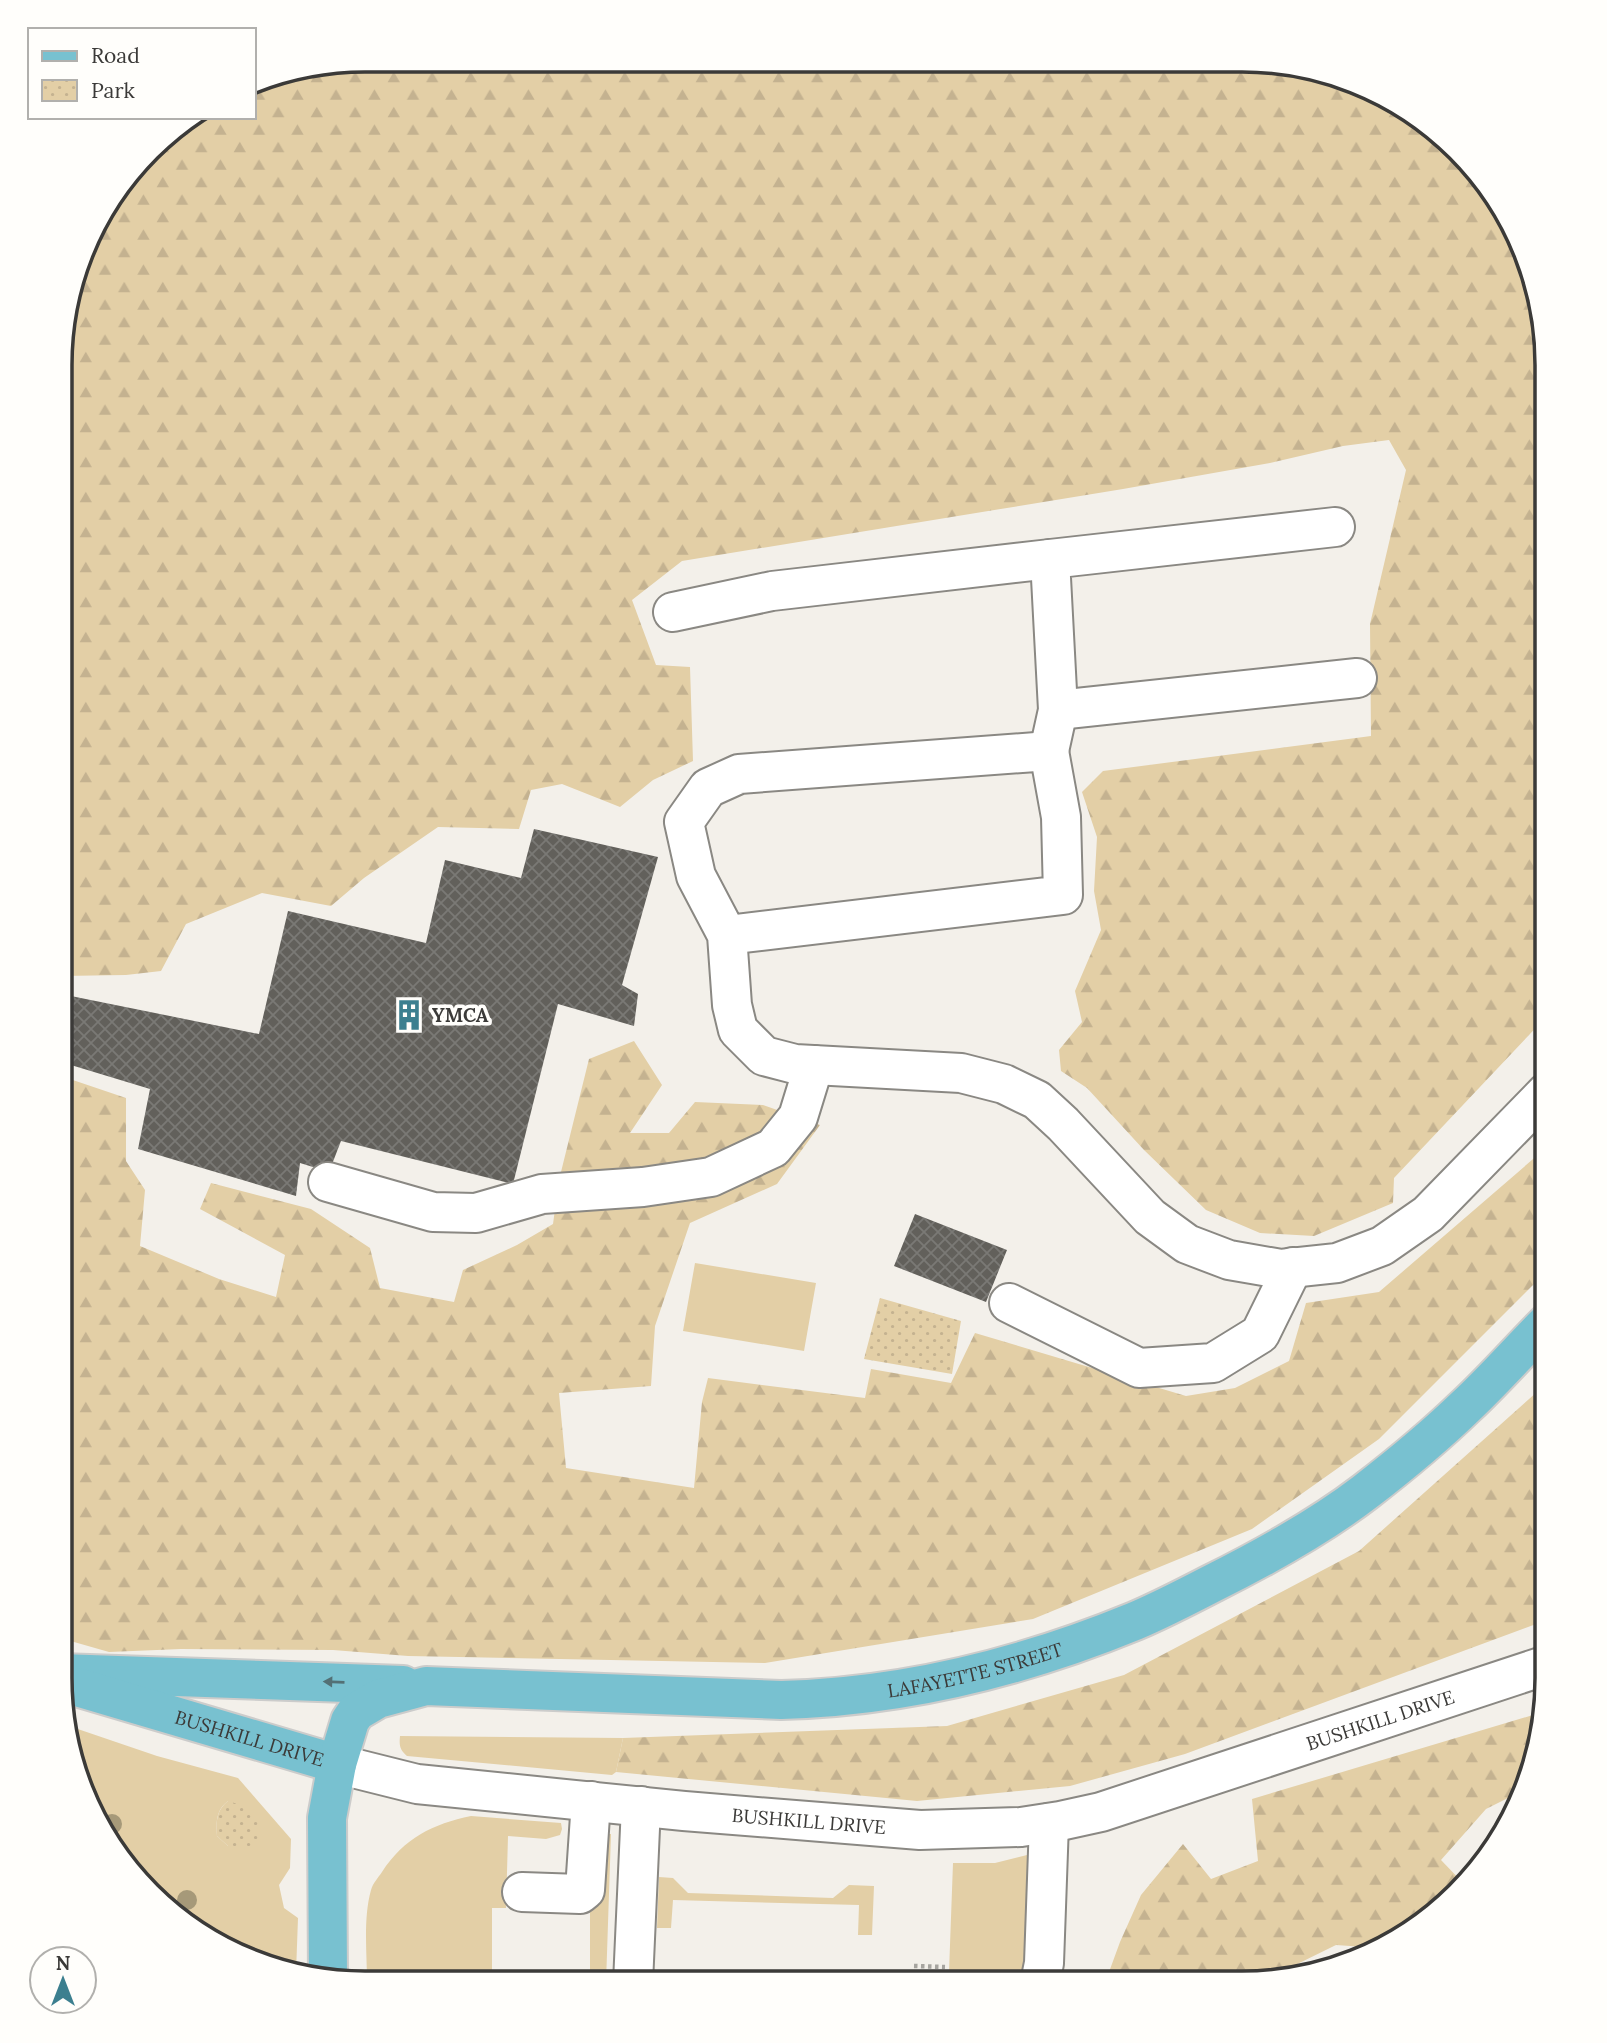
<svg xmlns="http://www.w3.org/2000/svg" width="1607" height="2043" viewBox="0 0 1607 2043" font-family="Lora,serif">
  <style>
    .grass { fill: #e3cfa6; fill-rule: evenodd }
    .forest { fill: url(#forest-firs) }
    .park { fill: url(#park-dots) }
    .building { fill: url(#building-cross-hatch) }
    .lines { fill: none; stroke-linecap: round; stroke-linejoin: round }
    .minor-casing { stroke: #8a8883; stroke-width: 42 }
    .major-casing { stroke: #cccccb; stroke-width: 42 }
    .path { stroke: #a6a49f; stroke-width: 4.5; stroke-dasharray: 3.5 3.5; stroke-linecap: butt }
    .minor { stroke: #fff; stroke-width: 38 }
    .major { stroke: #78c1d0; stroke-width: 38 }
    .tree { fill: #a69979 }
    .oneway { fill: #537075 }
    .labels { text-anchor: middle; stroke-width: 7; stroke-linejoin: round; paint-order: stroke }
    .poi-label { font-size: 19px; font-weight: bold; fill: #3b3a38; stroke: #fffefb; text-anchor: start }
    .street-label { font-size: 19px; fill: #3b3a38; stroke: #fffefb }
    .rim { fill: none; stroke: #3b3a38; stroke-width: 3.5 }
  </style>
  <defs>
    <pattern id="forest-firs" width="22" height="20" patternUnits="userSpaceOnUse" patternTransform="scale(1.75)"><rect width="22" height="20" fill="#e3cfa6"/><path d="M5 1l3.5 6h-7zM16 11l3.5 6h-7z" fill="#c4b290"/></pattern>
    <pattern id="park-dots" width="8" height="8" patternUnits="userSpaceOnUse" patternTransform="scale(1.75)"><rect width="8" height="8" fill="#e3cfa6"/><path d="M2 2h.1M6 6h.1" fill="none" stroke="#c4b290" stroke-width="1.8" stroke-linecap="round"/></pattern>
    <pattern id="building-cross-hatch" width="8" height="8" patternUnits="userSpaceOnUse" patternTransform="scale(1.75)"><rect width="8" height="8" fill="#62605b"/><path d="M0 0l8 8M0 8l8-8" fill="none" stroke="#7a7975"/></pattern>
  </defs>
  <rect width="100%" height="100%" fill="#f3f0ea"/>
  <path class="grass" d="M 695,1263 L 816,1283 L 804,1351 L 683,1331 Z
    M 66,1725 L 157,1756 L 238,1778 L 291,1839 L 290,1868 L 279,1885 L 284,1908 L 298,1918 L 296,1973 L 267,1967 L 249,1959 L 249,1952 L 234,1951 L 195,1932 L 100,1831 L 70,1757 ZM 228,1801 L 228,1846 L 217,1836 C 216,1822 216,1810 228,1801 Z
    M 400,1736 L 623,1738 L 616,1772 L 612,1775 L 407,1756 C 400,1750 399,1746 400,1736 Z
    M 471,1816 L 561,1823 L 562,1829 L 560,1835 L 546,1839 L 508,1836 L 506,1908 L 492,1908 L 492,1983 L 367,1983 C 367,1953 363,1919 371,1890 C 373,1883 378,1878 382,1872 C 404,1838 433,1824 471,1816 Z
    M 598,1834 L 611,1834 L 606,1983 L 590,1983 L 590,1907 L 597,1907 Z
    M 1031,1854 L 1025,1968 L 1013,1973 L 949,1972 L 953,1863 L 995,1863 Z
    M 659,1877 L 673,1878 L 688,1893 L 833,1898 L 849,1885 L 874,1886 L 872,1935 L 858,1935 L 859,1905 L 673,1900 L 671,1928 L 657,1928 Z"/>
  <path class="forest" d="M 364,60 L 1283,62 L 1412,111 L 1507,212 L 1537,285 L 1547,364 L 1547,1016 L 1394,1178 L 1393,1203 L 1314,1236 L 1260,1233 L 1206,1210 L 1144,1150 L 1087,1088 L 1061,1071 L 1059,1050 L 1082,1022 L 1075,991 L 1101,930 L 1094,891 L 1097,837 L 1082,792 L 1103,771 L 1371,736 L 1370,624 L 1406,470 L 1389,440 L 1343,446 L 1270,463 L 1123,489 L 682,561 L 632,600 L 656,665 L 690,667 L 693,761 L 653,780 L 620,807 L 562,784 L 531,790 L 519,829 L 438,827 L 364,878 L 331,906 L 262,893 L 186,924 L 161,971 L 126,975 L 61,976 L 62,324 L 100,212 L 164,135 L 194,117 L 254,117 L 254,83 L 266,76 Z
    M 634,1041 L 662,1085 L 630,1133 L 669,1133 L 695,1102 L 763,1105 L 820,1125 L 777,1184 L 690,1223 L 655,1326 L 651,1386 L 559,1393 L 566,1468 L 694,1488 L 702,1402 L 708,1378 L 865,1398 L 871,1369 L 951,1383 L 975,1333 L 1186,1396 L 1235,1388 L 1289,1361 L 1306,1303 L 1379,1292 L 1547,1147 L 1547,1271 L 1379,1439 L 1252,1529 L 1033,1619 L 765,1663 L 408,1656 L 333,1650 L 181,1649 L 109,1652 L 60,1638 L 61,1076 L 126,1098 L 126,1161 L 145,1190 L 140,1246 L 219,1279 L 276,1297 L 285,1255 L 200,1209 L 211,1183 L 311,1209 L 370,1248 L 380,1288 L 454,1302 L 463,1270 L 517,1245 L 553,1224 L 559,1180 L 589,1059 Z
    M 1547,1383 L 1547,1620 L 1185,1754 L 1070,1786 L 917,1801 L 616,1772 L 623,1738 L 947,1726 L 1124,1675 L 1359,1551 Z
    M 1543,1712 L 1518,1793 L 1486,1809 L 1441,1860 L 1465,1885 L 1458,1894 L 1395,1943 L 1378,1948 L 1336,1945 L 1277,1974 L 1180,1975 L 1155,1972 L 1155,1983 L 1105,1983 L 1120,1942 L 1141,1895 L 1183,1844 L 1211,1879 L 1258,1861 L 1252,1799 Z"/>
  <path class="park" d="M 880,1298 L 961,1321 L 952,1374 L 864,1359 Z
    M 228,1801 C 251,1807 261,1817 261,1841 L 248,1847 L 228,1846 L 217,1836 C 216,1823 216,1810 228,1801 Z"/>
  <path class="building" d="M 534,829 L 658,857 L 622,985 L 638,994 L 634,1026 L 558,1004 L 513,1184 L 341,1141 L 329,1172 L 300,1163 L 296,1196 L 138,1149 L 150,1089 L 61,1062 L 61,994 L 259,1034 L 288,911 L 426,943 L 445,860 L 521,878 Z
    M 915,1214 L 1007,1250 L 986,1302 L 894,1266 Z"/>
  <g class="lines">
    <defs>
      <g id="minor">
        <path d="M 673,612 L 772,591 L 1050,559"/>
        <path d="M 1058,710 L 1357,678"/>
        <path d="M 1049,751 L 1058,710 L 1050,559 L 1335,527"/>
        <path d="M 727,935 L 1063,895 L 1061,817 L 1049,751 L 739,774 L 708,788 L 684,822 L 696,876 L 727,935 L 732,1005 L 738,1030 L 764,1056 L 795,1064 L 961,1073 L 1004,1084 L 1037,1100 L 1063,1124 L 1150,1217 L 1187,1244 L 1229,1260 L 1281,1269 L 1337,1263 L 1382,1246 L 1428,1214 L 1547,1092"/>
        <path d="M 328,1182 L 433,1212 L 476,1213 L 542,1194 L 643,1187 L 711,1177 L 773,1148 L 798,1117 L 814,1065"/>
        <path d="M 1009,1303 L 1139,1368 L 1213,1363 L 1260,1334 L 1293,1267"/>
        <path id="s1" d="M 337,1764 L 417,1784 L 684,1811 L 920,1830 L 1021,1827 L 1060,1821 L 1101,1812 L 1547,1665"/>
        <path d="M 522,1892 L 580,1894 L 585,1890 L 591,1801"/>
        <path d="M 633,1983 L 641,1806"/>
        <path d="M 1040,1983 L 1044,1963 L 1049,1823"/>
      </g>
      <g id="major">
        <path d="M 60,1673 L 403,1685"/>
        <path id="s2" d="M 77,1687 L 337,1764"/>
        <path id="s3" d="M 328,1980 L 327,1818 L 337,1764 L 350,1721 L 356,1712 L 378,1699 L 426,1686 L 781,1700 C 903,1697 1023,1667 1135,1621 C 1161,1610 1186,1597 1211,1584 C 1265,1557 1318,1528 1365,1492 C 1400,1465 1435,1436 1466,1406 C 1494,1380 1520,1350 1547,1323"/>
      </g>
    </defs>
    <use href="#minor" class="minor-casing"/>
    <use href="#major" class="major-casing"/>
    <path class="path" d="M 914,1966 L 945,1967"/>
    <use href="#minor" class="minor"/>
    <use href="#major" class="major"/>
  </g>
  <g class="tree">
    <circle cx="112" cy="1824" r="10"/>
    <circle cx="187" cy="1900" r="10"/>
  </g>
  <defs><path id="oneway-solid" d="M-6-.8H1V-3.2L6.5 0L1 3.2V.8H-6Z" transform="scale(1.75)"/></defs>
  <use class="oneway" href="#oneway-solid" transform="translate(334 1682) rotate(-178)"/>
  <defs>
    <symbol id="building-bare" viewBox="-9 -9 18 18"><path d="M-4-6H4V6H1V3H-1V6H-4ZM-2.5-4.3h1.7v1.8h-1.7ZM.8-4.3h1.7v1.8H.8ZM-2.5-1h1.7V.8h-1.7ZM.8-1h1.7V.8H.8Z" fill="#3c7f8f" stroke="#fffefb" stroke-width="2.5" paint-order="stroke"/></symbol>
  </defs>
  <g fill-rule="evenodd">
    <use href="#building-bare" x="387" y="993" width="44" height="44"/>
  </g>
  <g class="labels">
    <g class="poi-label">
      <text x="432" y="1022">YMCA</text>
    </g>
    <g class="street-label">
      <text dy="7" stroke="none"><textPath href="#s3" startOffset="900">LAFAYETTE STREET</textPath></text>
      <text dy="7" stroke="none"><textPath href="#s1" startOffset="1064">BUSHKILL DRIVE</textPath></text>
      <text dy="7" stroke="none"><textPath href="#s2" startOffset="180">BUSHKILL DRIVE</textPath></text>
      <text dy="7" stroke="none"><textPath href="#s1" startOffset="476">BUSHKILL DRIVE</textPath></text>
    </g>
  </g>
  <path d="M0 0H1607V2043H0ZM365 72H1242A293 293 0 0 1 1535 365V1678A293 293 0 0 1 1242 1971H365A293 293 0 0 1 72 1678V365A293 293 0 0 1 365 72Z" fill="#fffefb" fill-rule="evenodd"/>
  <path class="rim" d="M365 72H1242A293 293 0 0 1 1535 365V1678A293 293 0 0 1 1242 1971H365A293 293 0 0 1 72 1678V365A293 293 0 0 1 365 72Z"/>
  <rect x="28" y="28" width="228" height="91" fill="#fffefb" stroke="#b1b0ad" stroke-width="2"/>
  <rect x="42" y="51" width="35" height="10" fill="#78c1d0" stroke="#b1b0ad" stroke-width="2"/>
  <text x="91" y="63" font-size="21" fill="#3b3a38">Road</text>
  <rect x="42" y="80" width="35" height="21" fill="url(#park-dots)" stroke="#b1b0ad" stroke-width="2"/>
  <text x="91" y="98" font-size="21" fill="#3b3a38">Park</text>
  <g transform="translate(63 1980)"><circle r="33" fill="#fffefb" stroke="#b1b0ad" stroke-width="2"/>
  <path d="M0-5L12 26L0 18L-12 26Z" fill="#3c7f8f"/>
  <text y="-10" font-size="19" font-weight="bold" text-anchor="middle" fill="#3b3a38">N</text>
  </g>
</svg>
